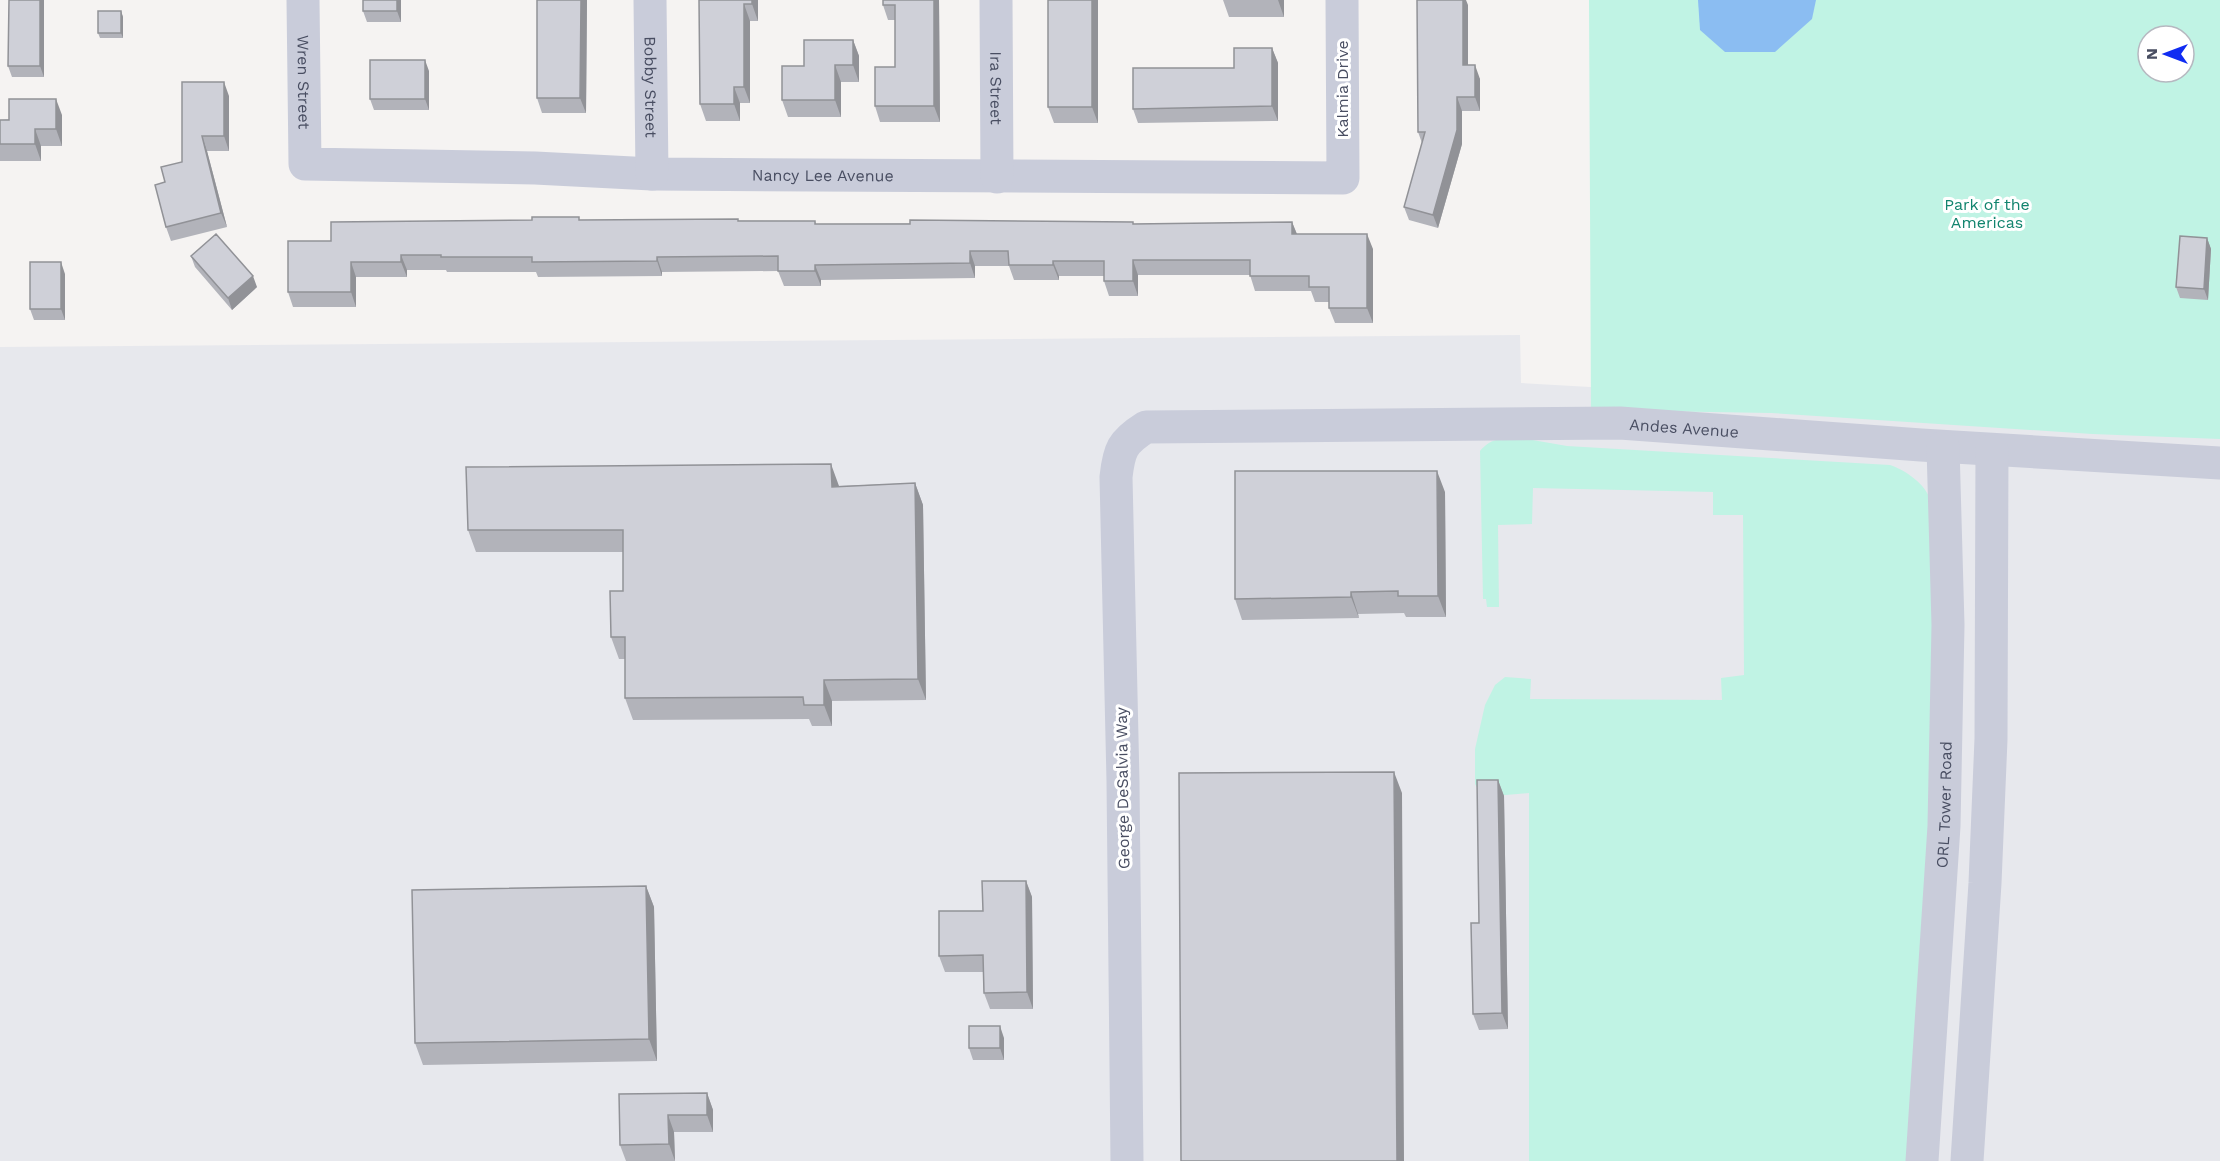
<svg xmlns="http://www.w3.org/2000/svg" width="2220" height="1161" viewBox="0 0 2220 1161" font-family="'Work Sans',sans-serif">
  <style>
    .airport { fill: #e7e8ed }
    .green { fill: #c0f3e4; fill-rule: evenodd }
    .water { fill: #8bbdf2 }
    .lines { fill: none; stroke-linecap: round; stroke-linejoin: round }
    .minor { stroke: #c9ccda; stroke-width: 33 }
    .wall { fill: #b2b3ba }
    .shaded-wall { fill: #919297 }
    .building { fill: #cfd0d8; stroke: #919297; stroke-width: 1.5 }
    .labels { text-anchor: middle; stroke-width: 6; stroke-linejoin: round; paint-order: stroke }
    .street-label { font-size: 16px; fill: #494e62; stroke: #fff }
    .park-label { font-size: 16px; fill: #12846e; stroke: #fff }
  </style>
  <rect width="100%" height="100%" fill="#f5f3f2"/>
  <path class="airport" d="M 1520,335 L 1521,383 L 2220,423 L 2220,1161 L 0,1161 L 0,347 Z"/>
  <path class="green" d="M 1589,0 L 2220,0 L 2220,439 L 2092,434 L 1771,413 L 1591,410 ZM 2148,36 L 2184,36 L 2184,72 L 2148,72 Z
    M 1521,438 L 1567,446 L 1890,465 C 1905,470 1926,484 1930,500 C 1932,506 1932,514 1933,520 L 1931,785 L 1908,1161 L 1529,1161 L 1529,793 L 1483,797 L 1475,784 L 1475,749 L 1485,705 L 1495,685 L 1505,677 L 1531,679 L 1530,699 L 1722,700 L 1721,678 L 1744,675 L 1743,515 L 1713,515 L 1713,492 L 1533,488 L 1532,524 L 1498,525 L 1499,607 L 1487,607 L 1486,599 L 1483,599 L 1480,451 C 1492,437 1503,438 1521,438 Z"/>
  <path class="water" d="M 1698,0 L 1816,0 L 1812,19 L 1775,52 L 1725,52 L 1700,30 Z"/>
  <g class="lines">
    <g class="minor">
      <path id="s1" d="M 303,0 L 305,164 L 535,168 L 652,174 L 1343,178 L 1342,0"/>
      <path id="s2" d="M 650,0 L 652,174"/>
      <path id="s3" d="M 996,0 L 997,177"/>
      <path id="s4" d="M 1127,1161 L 1123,781 L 1116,477 C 1119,450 1122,442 1146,427 L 1620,423 L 1921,445 L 2220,463"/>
      <path id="s5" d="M 1922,1161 L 1944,826 L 1948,625 L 1943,447"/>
      <path d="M 1967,1161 L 1985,883 L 1991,739 L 1992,450"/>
    </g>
  </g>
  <path class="wall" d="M 44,0 L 44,77 L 12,77 L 8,66 Z
    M 401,0 L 401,22 L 367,22 L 363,11 Z
    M 587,0 L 586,113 L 542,113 L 537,98 Z
    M 699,0 L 758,0 L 758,21 L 750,21 L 750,103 L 740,103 L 740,121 L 706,121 L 700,104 Z
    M 939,0 L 940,122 L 880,122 L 875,106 L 895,67 L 895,20 L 888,20 L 883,5 Z
    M 1048,0 L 1098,0 L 1098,123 L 1054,123 L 1048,107 Z
    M 1223,0 L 1284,0 L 1284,17 L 1229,17 Z
    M 1468,5 L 1468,65 L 1480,79 L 1480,111 L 1462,111 L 1462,144 L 1438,228 L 1409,220 L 1404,207 L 1422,143 L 1418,132 Z
    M 121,11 L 123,17 L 123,38 L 100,38 L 98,33 Z
    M 853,40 L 859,56 L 859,82 L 841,82 L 841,117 L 788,117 L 782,100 L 804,66 Z
    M 1272,48 L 1278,63 L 1278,121 L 1138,123 L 1133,109 L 1234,68 Z
    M 429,71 L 429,110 L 374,110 L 370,99 Z
    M 229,96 L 229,151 L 207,151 L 227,227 L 171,241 L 166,227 L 165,182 L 182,162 Z
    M 62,115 L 62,146 L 41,146 L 41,161 L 0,161 L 0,120 Z
    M 532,220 L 815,221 L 816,224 L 1133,222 L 1133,224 L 1292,222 L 1297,234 L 1373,249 L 1373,323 L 1335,323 L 1329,308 L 1329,302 L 1315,302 L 1311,291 L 1255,291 L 1250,275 L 1138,275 L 1138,296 L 1109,296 L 1104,281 L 1104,276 L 1059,276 L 1059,280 L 1014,280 L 1009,266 L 975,266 L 975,278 L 821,280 L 821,286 L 784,286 L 778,271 L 662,272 L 662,276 L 538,277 L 536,272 L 447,272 L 446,270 L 407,270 L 407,277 L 356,277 L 356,307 L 293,307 L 288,292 L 331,241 Z
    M 2207,238 L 2211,249 L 2208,300 L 2180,298 L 2176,287 Z
    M 191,256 L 257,287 L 232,310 L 195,267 Z
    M 65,274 L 65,320 L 34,320 L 30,309 Z
    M 915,483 L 923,505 L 926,700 L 832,701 L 832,726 L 812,726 L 809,719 L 633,720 L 625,698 L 625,659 L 619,659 L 611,637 L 623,591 L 623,552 L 476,552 L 468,530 L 839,486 Z
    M 1445,492 L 1446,617 L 1406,617 L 1404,613 L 1358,614 L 1359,618 L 1242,620 L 1235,599 Z
    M 1498,780 L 1504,796 L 1508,1029 L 1479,1030 L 1473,1014 L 1479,923 Z
    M 1026,881 L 1032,897 L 1033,1009 L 990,1009 L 984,993 L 983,972 L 945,972 L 939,956 Z
    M 646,886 L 654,907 L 657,1061 L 423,1065 L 415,1043 Z
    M 1004,1038 L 1004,1060 L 973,1060 L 969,1048 Z
    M 707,1093 L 713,1110 L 713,1132 L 674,1132 L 675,1161 L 626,1161 L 620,1145 L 619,1094 Z"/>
  <path class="shaded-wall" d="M 40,0 L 44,0 L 44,77 L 40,66 Z
    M 397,0 L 401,0 L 401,22 L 397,11 Z
    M 581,0 L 587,0 L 586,113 L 580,98 Z
    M 752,0 L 758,0 L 758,21 L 752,4 Z
    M 934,0 L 939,0 L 940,122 L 934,106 Z
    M 1092,0 L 1098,0 L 1098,123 L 1092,107 Z
    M 1278,0 L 1284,0 L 1284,17 Z
    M 1463,0 L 1466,0 L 1468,5 L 1468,79 L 1463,65 Z
    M 744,4 L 750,21 L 750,103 L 744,87 Z
    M 121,11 L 123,17 L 123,38 L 121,33 Z
    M 853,40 L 859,56 L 859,82 L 853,65 Z
    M 1272,48 L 1278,63 L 1278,121 L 1272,106 Z
    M 425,60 L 429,71 L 429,110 L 425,99 Z
    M 835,65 L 841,82 L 841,117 L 835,100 Z
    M 1475,65 L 1480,79 L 1480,111 L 1475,97 Z
    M 224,82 L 229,96 L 229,151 L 224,136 Z
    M 734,87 L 740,103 L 740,121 L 734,104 Z
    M 1457,97 L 1462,111 L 1462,144 L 1438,228 L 1433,215 Z
    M 56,99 L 62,115 L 62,146 L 56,129 Z
    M 35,129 L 41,146 L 41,161 L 35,144 Z
    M 202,136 L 207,151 L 227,227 L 221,213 Z
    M 1292,222 L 1298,237 L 1292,234 Z
    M 1367,234 L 1373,249 L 1373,323 L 1367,308 Z
    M 2207,238 L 2211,249 L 2208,300 L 2204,289 Z
    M 970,251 L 975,266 L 975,278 L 970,263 Z
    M 401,255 L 407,270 L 407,277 L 401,262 Z
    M 657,257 L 662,272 L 662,276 L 657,261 Z
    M 1133,260 L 1138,275 L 1138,296 L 1133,281 Z
    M 1053,261 L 1059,276 L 1059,280 L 1053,265 Z
    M 61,262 L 65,274 L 65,320 L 61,309 Z
    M 351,262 L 356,277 L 356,307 L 351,292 Z
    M 815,265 L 821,280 L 821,286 L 815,271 Z
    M 253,276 L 257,287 L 232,310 L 228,298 Z
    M 831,464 L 839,486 L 840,508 L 832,487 Z
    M 1437,471 L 1445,492 L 1446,617 L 1438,596 Z
    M 915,483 L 923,505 L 926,700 L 918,679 Z
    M 1351,592 L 1358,614 L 1359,618 L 1351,597 Z
    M 824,680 L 832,701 L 832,726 L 824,705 Z
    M 1394,772 L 1402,793 L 1404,1161 L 1397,1161 Z
    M 1498,780 L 1504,796 L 1508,1029 L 1502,1013 Z
    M 1026,881 L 1032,897 L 1033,1009 L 1027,992 Z
    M 646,886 L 654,907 L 657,1061 L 649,1039 Z
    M 1000,1026 L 1004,1038 L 1004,1060 L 1000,1048 Z
    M 707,1093 L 713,1110 L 713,1132 L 707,1115 Z
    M 668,1115 L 674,1132 L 675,1161 L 669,1144 Z"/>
  <path class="building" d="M 9,0 L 40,0 L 40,66 L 8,66 Z
    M 363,0 L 397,0 L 397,11 L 363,11 Z
    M 537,0 L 581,0 L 580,98 L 537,98 Z
    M 699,0 L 752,0 L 752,4 L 744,4 L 744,87 L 734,87 L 734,104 L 700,104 Z
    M 883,0 L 934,0 L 934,106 L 875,106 L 875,67 L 895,67 L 895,5 L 883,5 Z
    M 1048,0 L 1092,0 L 1092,107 L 1048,107 Z
    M 1417,0 L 1463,0 L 1463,65 L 1475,65 L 1475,97 L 1457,97 L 1457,130 L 1433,215 L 1404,207 L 1425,132 L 1418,132 Z
    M 98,11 L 121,11 L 121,33 L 98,33 Z
    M 804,40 L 853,40 L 853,65 L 835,65 L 835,100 L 782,100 L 782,66 L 804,66 Z
    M 1234,48 L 1272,48 L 1272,106 L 1133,109 L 1133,68 L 1234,68 Z
    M 370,60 L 425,60 L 425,99 L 370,99 Z
    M 182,82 L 224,82 L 224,136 L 202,136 L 221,213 L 166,227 L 155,185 L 165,182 L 161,167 L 182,162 Z
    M 9,99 L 56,99 L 56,129 L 35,129 L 35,144 L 0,144 L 0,120 L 9,120 Z
    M 532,217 L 579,217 L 579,220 L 738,219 L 738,221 L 815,221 L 815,224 L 910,224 L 910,220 L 1133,222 L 1133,224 L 1292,222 L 1292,234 L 1367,234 L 1367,308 L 1329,308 L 1329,287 L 1309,287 L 1309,276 L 1250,276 L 1250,260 L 1133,260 L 1133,281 L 1104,281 L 1104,261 L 1053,261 L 1053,265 L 1009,265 L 1008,251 L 970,251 L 970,263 L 815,265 L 815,271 L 778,271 L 778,256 L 657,257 L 657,261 L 532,262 L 532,257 L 441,257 L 441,255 L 401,255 L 401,262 L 351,262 L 351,292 L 288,292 L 288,241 L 331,241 L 331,222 L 532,220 Z
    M 216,234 L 253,276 L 228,298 L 191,256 Z
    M 2180,236 L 2207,238 L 2204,289 L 2176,287 Z
    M 30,262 L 61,262 L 61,309 L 30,309 Z
    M 831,464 L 832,487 L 915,483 L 918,679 L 824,680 L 824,705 L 804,705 L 803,697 L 625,698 L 625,637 L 611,637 L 610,591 L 623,591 L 623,530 L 468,530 L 466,467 Z
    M 1235,471 L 1437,471 L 1438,596 L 1398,596 L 1398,591 L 1351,592 L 1351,597 L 1235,599 Z
    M 1394,772 L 1397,1161 L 1181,1161 L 1179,773 Z
    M 1477,780 L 1498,780 L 1502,1013 L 1473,1014 L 1471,923 L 1479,923 Z
    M 982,881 L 1026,881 L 1027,992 L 984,993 L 983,955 L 939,956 L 939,911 L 983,911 Z
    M 646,886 L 649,1039 L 415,1043 L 412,890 Z
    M 969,1026 L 1000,1026 L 1000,1048 L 969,1048 Z
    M 707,1093 L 707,1115 L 668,1115 L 669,1144 L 620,1145 L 619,1094 Z"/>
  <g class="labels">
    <g class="street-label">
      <text dy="6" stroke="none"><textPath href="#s1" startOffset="82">Wren Street</textPath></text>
      <text dy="6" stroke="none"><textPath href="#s2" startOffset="87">Bobby Street</textPath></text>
      <text dy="6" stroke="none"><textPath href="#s3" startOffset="88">Ira Street</textPath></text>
      <text transform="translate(1342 89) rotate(-90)" y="6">Kalmia Drive</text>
      <text dy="6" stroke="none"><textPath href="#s1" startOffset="682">Nancy Lee Avenue</textPath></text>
      <text dy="6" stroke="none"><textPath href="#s4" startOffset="1284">Andes Avenue</textPath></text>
      <text transform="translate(1122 788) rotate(-91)" y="6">George DeSalvia Way</text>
      <text dy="6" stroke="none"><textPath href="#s5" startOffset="357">ORL Tower Road</textPath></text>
    </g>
    <g class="park-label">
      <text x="1987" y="210">Park of the<tspan x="1987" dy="18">Americas</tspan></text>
    </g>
  </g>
  <g transform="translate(2166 54) rotate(270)"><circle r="28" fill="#ffffff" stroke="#b6b8c0" stroke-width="1.5"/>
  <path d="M0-4.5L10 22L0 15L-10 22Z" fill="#102cf2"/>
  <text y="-9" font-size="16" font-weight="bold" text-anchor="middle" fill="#494e62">N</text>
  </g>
</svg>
